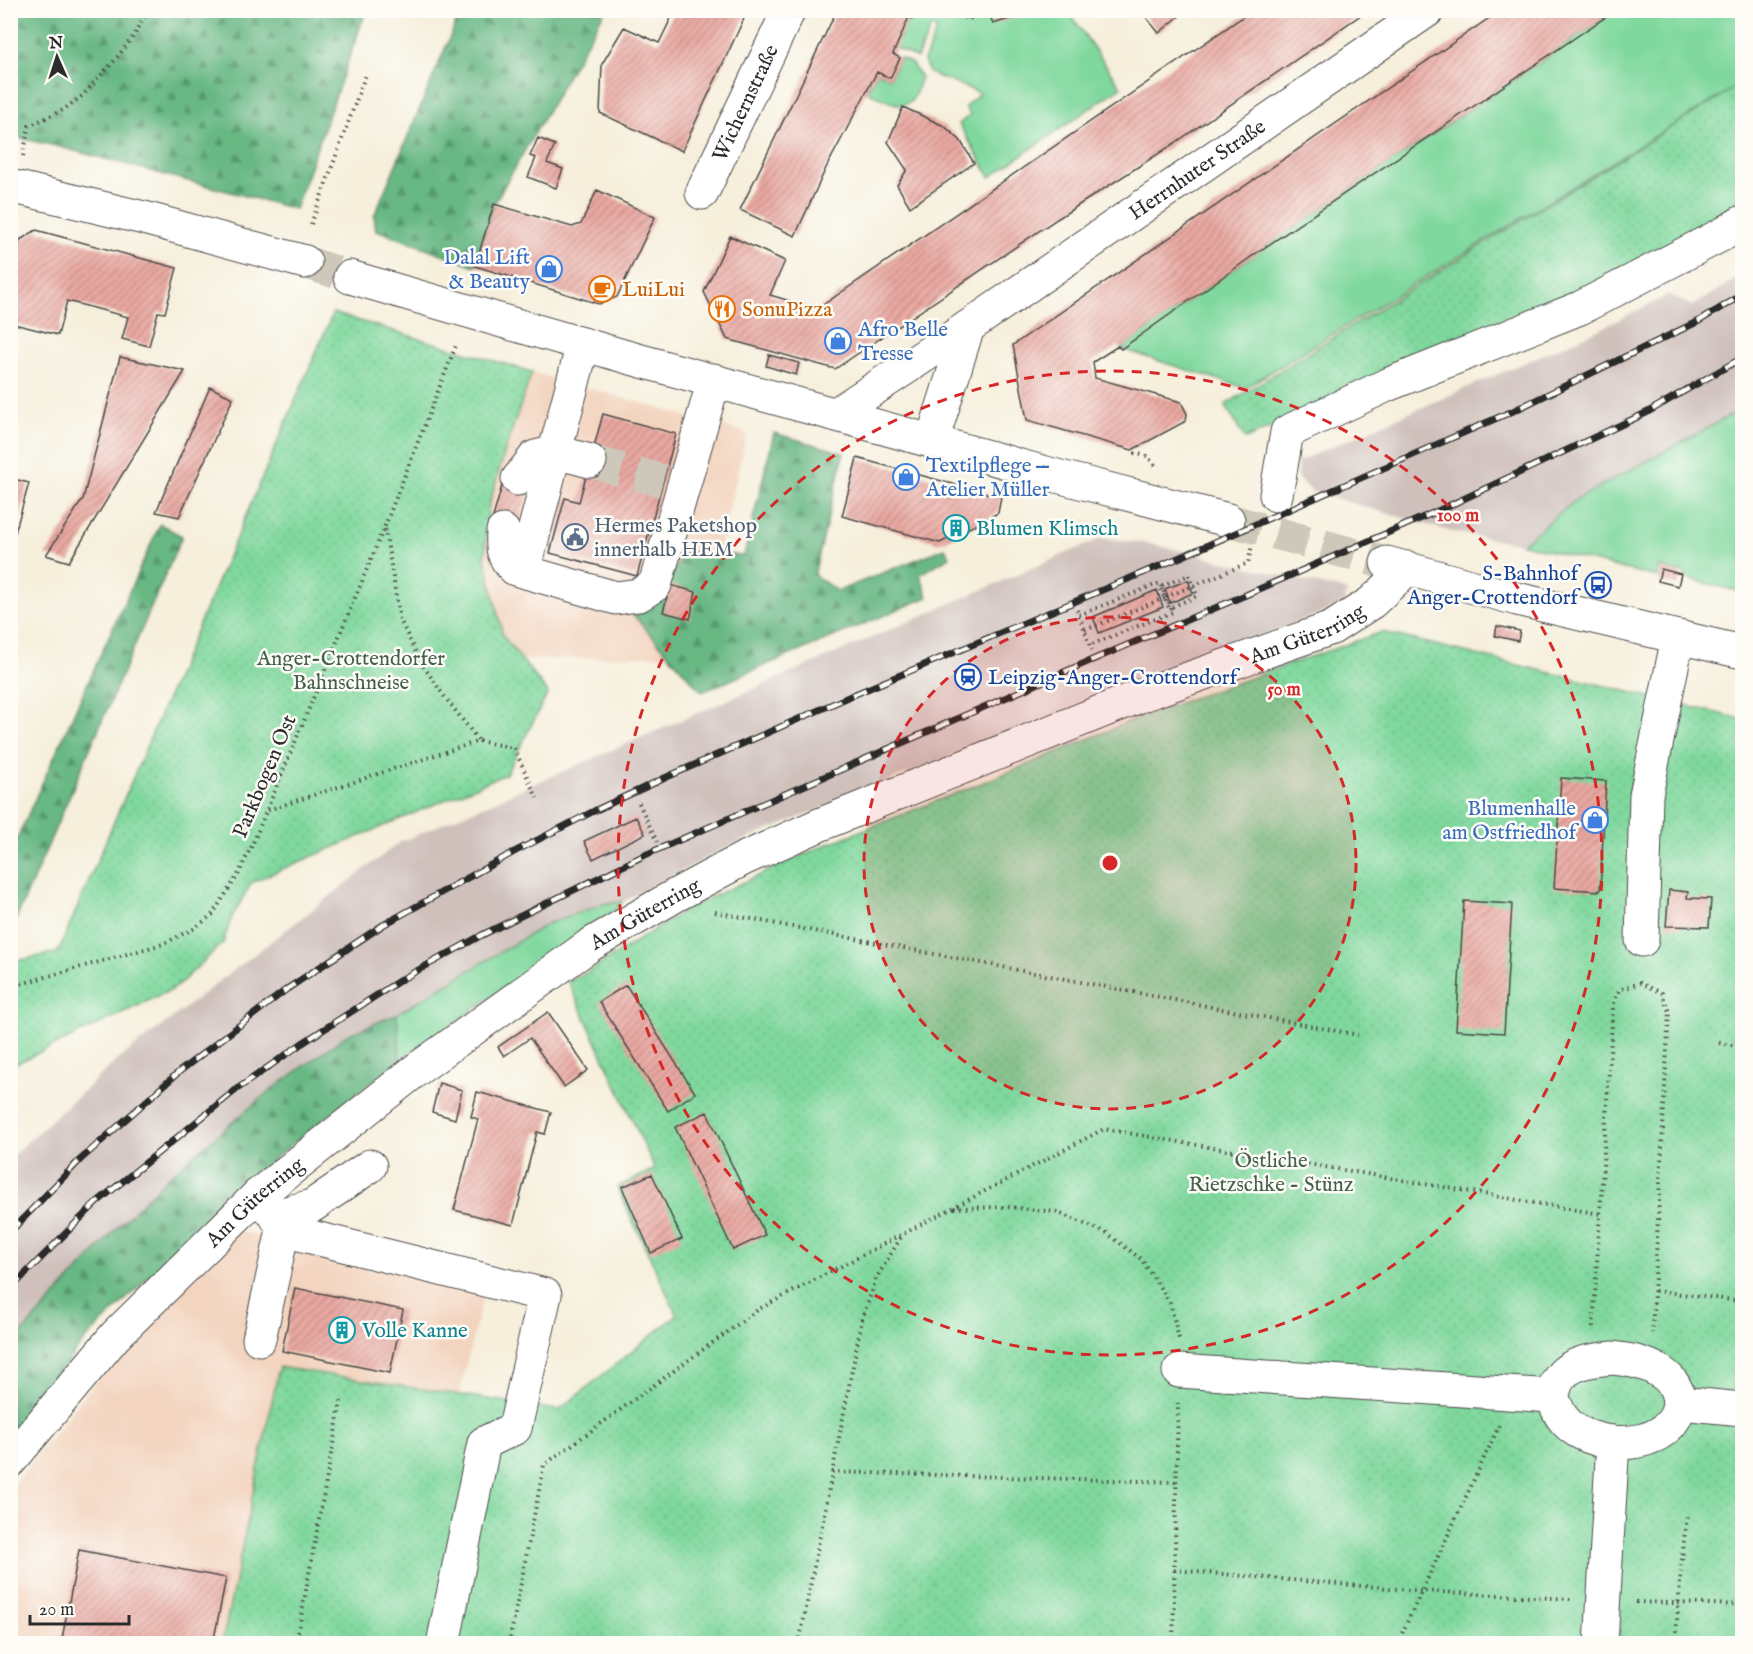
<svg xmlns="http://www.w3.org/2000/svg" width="1753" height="1654" viewBox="0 0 1753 1654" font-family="'IM FELL English',serif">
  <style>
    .built { fill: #f3d4bf }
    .railway { fill: #cfc0bb }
    .grass { fill: #7fd89d; stroke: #558264; stroke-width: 1.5 }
    .forest { fill: url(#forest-firs); stroke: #497258; stroke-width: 1.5 }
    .park { fill: url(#park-dots); stroke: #558264; stroke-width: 1.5 }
    .building { fill: url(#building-hatch) }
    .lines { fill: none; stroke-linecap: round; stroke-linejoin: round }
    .minor-tunnel { stroke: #cdc8b9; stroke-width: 33; stroke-dasharray: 33 16; stroke-linecap: butt }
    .minor-casing { stroke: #494846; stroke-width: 35 }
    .path { stroke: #494846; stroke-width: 4; stroke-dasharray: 1.5 4.5; stroke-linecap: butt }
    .minor { stroke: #fff; stroke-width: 33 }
    .rail-casing { stroke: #2b2b2b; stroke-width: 7 }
    .rail { stroke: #fdfcf7; stroke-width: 4.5; stroke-dasharray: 14; stroke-linecap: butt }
    .ring { fill: none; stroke: #d62828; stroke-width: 3; stroke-dasharray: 10 8 }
    .labels { text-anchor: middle; stroke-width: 5; stroke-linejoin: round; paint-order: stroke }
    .street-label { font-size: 21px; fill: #2b2b2b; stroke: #fdfcf7 }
    .shop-label { font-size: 21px; fill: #366cbe; stroke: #fdfcf7; text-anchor: end }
    .food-label { font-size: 21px; fill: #c56008; stroke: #fdfcf7; text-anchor: start }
    .service-label { font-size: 21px; fill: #4e5e75; stroke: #fdfcf7; text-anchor: start }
    .culture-label { font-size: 21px; fill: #0d838f; stroke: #fdfcf7; text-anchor: start }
    .transit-label { font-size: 21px; fill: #164399; stroke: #fdfcf7; text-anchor: end }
    .park-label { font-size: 21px; fill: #445f4d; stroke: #fdfcf7 }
    .centre { fill: #d62828; stroke: #fdfcf7; stroke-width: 3 }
    .ring-label { font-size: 18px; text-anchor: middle; font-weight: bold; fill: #d62828; stroke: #fdfcf7; stroke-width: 5; stroke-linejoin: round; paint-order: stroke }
  </style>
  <defs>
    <pattern id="forest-firs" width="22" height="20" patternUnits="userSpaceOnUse" patternTransform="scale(1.5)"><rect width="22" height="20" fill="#67b884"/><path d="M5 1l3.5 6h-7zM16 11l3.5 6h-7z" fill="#55966c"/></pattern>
    <pattern id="park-dots" width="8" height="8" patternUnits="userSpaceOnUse" patternTransform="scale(1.5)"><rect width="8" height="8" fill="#7fd89d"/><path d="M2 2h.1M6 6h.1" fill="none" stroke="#6eba87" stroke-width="1.8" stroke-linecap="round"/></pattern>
    <pattern id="building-hatch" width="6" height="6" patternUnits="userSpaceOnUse" patternTransform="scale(1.5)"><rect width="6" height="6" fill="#eaa9a2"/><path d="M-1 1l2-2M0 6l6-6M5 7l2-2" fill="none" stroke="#be8a84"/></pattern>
  </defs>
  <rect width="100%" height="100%" fill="#fdfcf7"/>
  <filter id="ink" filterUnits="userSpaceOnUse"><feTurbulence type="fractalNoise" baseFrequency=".0167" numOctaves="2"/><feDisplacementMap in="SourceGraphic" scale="12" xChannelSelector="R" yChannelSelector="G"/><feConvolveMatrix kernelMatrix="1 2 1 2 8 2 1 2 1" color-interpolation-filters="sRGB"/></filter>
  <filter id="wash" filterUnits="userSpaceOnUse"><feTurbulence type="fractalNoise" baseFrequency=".008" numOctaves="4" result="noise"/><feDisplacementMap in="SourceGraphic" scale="24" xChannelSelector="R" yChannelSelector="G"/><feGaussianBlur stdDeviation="1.35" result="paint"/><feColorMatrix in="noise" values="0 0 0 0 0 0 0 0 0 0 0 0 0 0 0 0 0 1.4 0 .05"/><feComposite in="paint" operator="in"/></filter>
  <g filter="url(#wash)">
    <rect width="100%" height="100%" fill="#f6efdc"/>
    <path class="built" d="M 532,372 L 747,433 L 718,554 L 685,551 L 651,608 L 634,616 L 669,655 L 523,660 L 503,636 L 485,558 L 488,509 L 506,447 Z
      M 239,1231 L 484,1291 L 459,1395 L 279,1367 L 222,1643 L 11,1643 L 10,1489 L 126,1343 Z"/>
    <path class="railway" d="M 1742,275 L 1742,409 L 1577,499 L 1522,544 L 1452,532 L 1313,492 L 1298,479 L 1297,462 L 1592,333 L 1669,295 L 1692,306 Z
      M 1102,538 L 1151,544 L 1347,591 L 1345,604 L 1013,730 L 730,846 L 622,902 L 606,903 L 397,1014 L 347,1035 L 267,1093 L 170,1175 L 114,1231 L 11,1345 L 11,1157 L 115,1062 L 400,842 Z"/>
    <path class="grass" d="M 917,11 L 1068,11 L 1121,87 L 990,177 L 959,124 L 970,115 L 965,107 L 980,93 L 929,73 L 924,61 L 937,29 L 931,27 L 917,58 L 895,48 L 909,17 L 913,19 Z
      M 1616,11 L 1742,11 L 1742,83 L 1245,388 L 1121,349 L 1258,252 Z
      M 900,58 L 911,63 L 921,77 C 918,83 917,94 912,100 C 902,112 878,96 867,91 L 877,72 L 890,78 Z
      M 1742,409 L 1742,592 L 1692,580 L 1683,573 L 1660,567 L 1657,577 L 1522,544 L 1577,499 Z
      M 622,902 L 613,913 L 400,1060 L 397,1014 L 549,923 L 606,903 Z"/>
    <path class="forest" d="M 10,11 L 11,10 L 366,11 L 295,209 L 52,145 L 11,137 Z
      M 461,11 L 605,11 L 494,204 L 475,266 L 376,230 L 374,216 Z
      M 774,433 L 844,453 L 814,575 L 838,591 L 945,548 L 950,557 L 920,574 L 928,597 L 702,692 L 634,616 L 651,608 L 685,551 L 744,556 Z
      M 160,524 L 182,536 L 11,931 L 11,852 Z
      M 397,1014 L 400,1060 L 249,1178 L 85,1340 L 11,1432 L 11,1345 L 114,1231 L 170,1175 L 267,1093 L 347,1035 Z"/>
    <path class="park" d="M 1742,83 L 1742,202 L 1714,221 L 1568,297 L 1245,439 L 1225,405 Z
      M 333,313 L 532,372 L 506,447 L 488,509 L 485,558 L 503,636 L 548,693 L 506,774 L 252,882 L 231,919 L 223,943 L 175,988 L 11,1066 L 11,962 L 58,952 Z
      M 1382,632 L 1742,719 L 1742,1643 L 222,1644 L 279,1367 L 559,1410 L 677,1315 L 617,1187 L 655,1169 L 568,981 L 585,974 L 690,907 L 818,848 L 1024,766 L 1150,713 Z"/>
    <g id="blocks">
      <path class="building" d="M 675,10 L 748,10 L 682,151 L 600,113 L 602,64 L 624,27 L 659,43 Z
        M 837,10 L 917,10 L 913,19 L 909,17 L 893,54 L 900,58 L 890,78 L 877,72 L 826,168 L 795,236 L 740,210 Z
        M 988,10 L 1018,10 L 1026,14 L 993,24 Z
        M 1140,10 L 1179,10 L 1182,14 L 1159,33 Z
        M 1253,10 L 1368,10 L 1169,147 L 1057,219 L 835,369 L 727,339 L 704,292 L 730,236 L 785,261 L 770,295 L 817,309 Z
        M 1501,10 L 1616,10 L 1258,252 L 1121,349 L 1118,346 L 1093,362 L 1095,378 L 1181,402 L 1187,414 L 1186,421 L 1132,450 L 1027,420 L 1013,345 Z
        M 903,107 L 944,126 L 960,140 L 974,163 L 910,207 L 897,185 L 907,170 L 888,142 Z
        M 538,138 L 555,145 L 547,163 L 563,169 L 556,188 L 528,177 L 536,158 L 530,156 Z
        M 597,190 L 655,217 L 617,297 L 599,304 L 475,266 L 494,204 L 572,227 L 581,224 Z
        M 36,230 L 177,268 L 165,313 L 158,312 L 149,346 L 122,339 L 128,317 L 67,301 L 58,335 L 10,323 L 10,279 L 20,240 Z
        M 769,355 L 799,363 L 796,375 L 766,366 Z
        M 120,357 L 185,371 L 69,562 L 46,555 L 83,499 Z
        M 210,387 L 233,398 L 179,517 L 156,512 Z
        M 603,414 L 676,434 L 637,576 L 550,553 L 565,498 L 579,502 Z
        M 857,458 L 1001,497 L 998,513 L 940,543 L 842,516 Z
        M 505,475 L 531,482 L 516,535 L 490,528 Z
        M 10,478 L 29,483 L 11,547 L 10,547 Z
        M 1661,569 L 1681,574 L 1678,586 L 1658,581 Z
        M 1188,580 L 1193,593 L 1170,603 L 1165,589 Z
        M 670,585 L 696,592 L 690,619 L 663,612 Z
        M 1157,590 L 1163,607 L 1099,633 L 1093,617 Z
        M 1497,626 L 1520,631 L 1518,641 L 1495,636 Z
        M 1561,778 L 1606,781 L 1600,891 L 1554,888 Z
        M 636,817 L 645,834 L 593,859 L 584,841 Z
        M 1669,890 L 1688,892 L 1687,898 L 1711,899 L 1709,927 L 1666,926 Z
        M 1464,901 L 1512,904 L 1504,1033 L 1456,1030 Z
        M 626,985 L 695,1093 L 668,1111 L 599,1002 Z
        M 548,1012 L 588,1070 L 564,1087 L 530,1038 L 504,1056 L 498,1047 Z
        M 439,1083 L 462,1090 L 455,1119 L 432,1112 Z
        M 477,1092 L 551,1112 L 545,1134 L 537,1132 L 513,1225 L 454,1210 L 478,1119 L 471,1117 Z
        M 707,1112 L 765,1235 L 733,1250 L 675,1127 Z
        M 652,1174 L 682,1239 L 651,1253 L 622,1187 Z
        M 295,1288 L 403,1310 L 390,1373 L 282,1351 Z
        M 79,1550 L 226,1578 L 213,1644 L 61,1644 Z"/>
    </g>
  </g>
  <g filter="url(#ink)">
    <use href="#blocks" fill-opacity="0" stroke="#494846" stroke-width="1.5"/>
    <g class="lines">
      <path class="minor-tunnel" d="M 305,262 L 350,277
        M 590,461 L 663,481
        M 1228,520 L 1382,562"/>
      <defs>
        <g id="minor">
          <path d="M 10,186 L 144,218 L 305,262"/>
          <path id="s1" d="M 702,193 L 789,10"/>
          <path d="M 350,277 L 627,357 L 1053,475 L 1228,520"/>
          <path id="s2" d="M 836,414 L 968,327 L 1428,10"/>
          <path d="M 932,441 L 968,327"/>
          <path d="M 518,479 L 535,457 L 556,452 L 590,461"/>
          <path d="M 1276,495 L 1287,432 L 1387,385 L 1580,308 L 1725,233 L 1742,222"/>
          <path d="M 503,531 C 502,548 502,557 515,569 L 616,598 L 639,595 L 655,585 L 714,380"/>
          <path d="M 1387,563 L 1517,599 L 1742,652"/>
          <path d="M 524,570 L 583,344"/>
          <path d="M 1642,940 L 1646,795 L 1678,637"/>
          <path d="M 258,1195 L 276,1216 L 283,1230 L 545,1295 L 515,1428 L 484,1443 L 443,1644"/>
          <path d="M 276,1216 L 312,1206 L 370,1166"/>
          <path d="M 259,1339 L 283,1230"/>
          <path d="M 1613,1358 C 1628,1360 1643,1362 1657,1370 C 1682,1383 1687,1412 1664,1430 C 1638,1451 1581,1445 1562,1417 C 1558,1412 1555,1403 1552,1396 C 1554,1392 1555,1386 1557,1382 C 1567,1362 1593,1360 1613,1358 Z"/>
          <path d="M 1179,1371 L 1552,1396"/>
          <path d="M 1680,1403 L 1742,1409"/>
          <path id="s3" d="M 10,1461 L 115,1336 L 258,1195 L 416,1070 L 590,945 L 676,895 L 743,859 L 819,825 L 1145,694 L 1332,628 L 1372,602 L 1408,568"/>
          <path d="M 1601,1644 L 1613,1442"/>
        </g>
      </defs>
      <use href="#minor" class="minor-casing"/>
      <path class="path" d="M 948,10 L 969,20 L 976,10
        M 23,156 L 29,126 L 63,110 L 82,96 L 115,60 L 135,34 L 147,10
        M 311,224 L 366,74
        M 1134,453 L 1147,456 L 1156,466
        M 385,529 L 400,620 L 420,661 L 444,696 L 479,741
        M 1189,575 L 1197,596 L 1169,608 L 1160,587 Z
        M 1166,597 L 1248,563 L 1252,545
        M 1077,610 L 1092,650
        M 1079,615 L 1160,583 L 1173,612 L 1090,645
        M 1085,630 L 1165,598
        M 639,803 L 657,842
        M 268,810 L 479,741 L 514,748 L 537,798
        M 715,912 L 1358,1035
        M 10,987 L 163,944 L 195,928 L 212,915 L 238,875 L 253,843 L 384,528 L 457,343
        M 1719,1043 L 1742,1047
        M 954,1208 L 1007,1207 L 1056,1212 L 1107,1233 L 1142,1260 L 1170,1303 L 1179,1339
        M 1655,1291 L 1742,1301
        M 1593,1327 L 1613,1006 L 1619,990 L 1640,983 L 1662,993 L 1669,1012 L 1652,1333
        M 832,1472 L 1176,1482
        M 1174,1570 L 1422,1591 L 1571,1599
        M 1636,1602 L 1742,1605
        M 296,1644 L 341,1401
        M 509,1644 L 544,1465 L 759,1309 L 1104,1129 L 1600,1214
        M 799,1644 L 862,1319 L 877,1277 L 903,1234
        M 1173,1644 L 1178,1403
        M 1397,1644 L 1500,1424
        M 1675,1644 C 1679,1601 1681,1559 1687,1517"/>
      <use href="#minor" class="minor"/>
      <defs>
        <path id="rail" d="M 10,1232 L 80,1160 L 180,1071 L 287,989 L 383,925 L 514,852 L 594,811 L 667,777 L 853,695 L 1183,556 L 1513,411 L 1699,321 L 1742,295
          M 10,1289 L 96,1203 L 237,1089 L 301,1044 L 402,979 L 482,935 L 645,855 L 1085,663 L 1248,594 L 1442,509 L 1646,413 L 1742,358"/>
      </defs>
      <use href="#rail" class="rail-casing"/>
      <use href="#rail" class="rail"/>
    </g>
  </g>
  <circle cx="1110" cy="863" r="246" fill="#d62828" fill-opacity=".12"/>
  <g class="ring">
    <circle cx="1110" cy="863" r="246"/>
    <circle cx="1110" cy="863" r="492"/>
  </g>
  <defs>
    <symbol id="shop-ring" viewBox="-11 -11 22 22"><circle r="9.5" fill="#fdfcf7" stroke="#3f7fe0" stroke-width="1.5"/><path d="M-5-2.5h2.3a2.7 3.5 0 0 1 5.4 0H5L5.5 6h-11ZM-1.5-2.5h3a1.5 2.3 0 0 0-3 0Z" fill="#3f7fe0"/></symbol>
    <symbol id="cafe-ring" viewBox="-11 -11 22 22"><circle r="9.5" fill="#fdfcf7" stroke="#e8710a" stroke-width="1.5"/><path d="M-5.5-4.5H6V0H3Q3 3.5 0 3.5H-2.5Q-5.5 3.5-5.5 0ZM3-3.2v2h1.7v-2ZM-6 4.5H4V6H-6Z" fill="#e8710a"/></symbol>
    <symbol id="restaurant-ring" viewBox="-11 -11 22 22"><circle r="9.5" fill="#fdfcf7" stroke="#e8710a" stroke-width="1.5"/><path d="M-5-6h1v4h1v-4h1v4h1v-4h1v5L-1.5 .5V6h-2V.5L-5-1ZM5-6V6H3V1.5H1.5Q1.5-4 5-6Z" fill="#e8710a"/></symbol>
    <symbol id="building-ring" viewBox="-11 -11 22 22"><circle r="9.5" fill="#fdfcf7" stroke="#0f9aa8" stroke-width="1.5"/><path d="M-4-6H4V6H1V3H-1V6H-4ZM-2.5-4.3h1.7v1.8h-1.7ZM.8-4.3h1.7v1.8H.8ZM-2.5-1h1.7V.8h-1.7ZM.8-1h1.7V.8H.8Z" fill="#0f9aa8"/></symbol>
    <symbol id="civic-ring" viewBox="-11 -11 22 22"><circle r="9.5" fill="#fdfcf7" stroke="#5c6f8a" stroke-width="1.5"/><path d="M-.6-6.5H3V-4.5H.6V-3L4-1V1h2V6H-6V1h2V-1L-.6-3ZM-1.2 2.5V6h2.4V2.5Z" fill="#5c6f8a"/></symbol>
    <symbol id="bus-ring" viewBox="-11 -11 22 22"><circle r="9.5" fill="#fdfcf7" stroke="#1a4fb4" stroke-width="1.5"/><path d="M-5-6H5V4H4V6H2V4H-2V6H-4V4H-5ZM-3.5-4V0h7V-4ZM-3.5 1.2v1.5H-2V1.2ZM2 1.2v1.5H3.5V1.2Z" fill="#1a4fb4"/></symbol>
    <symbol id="station-ring" viewBox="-11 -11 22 22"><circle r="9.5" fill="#fdfcf7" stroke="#1a4fb4" stroke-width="1.5"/><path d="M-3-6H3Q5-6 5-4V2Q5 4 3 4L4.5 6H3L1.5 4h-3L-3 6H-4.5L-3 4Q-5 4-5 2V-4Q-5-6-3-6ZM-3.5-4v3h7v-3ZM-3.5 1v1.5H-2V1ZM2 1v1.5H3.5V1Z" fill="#1a4fb4"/></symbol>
  </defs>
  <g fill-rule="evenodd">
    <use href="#shop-ring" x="534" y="254" width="30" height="30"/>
    <use href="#cafe-ring" x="587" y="274" width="30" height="30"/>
    <use href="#restaurant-ring" x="707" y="294" width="30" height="30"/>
    <use href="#shop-ring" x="823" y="326" width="30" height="30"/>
    <use href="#shop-ring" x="891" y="462" width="30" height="30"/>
    <use href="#building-ring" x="941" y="513" width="30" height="30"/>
    <use href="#civic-ring" x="560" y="522" width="30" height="30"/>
    <use href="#bus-ring" x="1583" y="570" width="30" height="30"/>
    <use href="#station-ring" x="953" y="662" width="30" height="30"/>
    <use href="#shop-ring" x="1580" y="805" width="30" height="30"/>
    <use href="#building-ring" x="327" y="1315" width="30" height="30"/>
  </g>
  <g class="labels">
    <g class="street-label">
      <text dy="7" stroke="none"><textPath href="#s1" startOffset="100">Wichernstraße</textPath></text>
      <text dy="7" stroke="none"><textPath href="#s2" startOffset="436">Herrnhuter Straße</textPath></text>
      <text dy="7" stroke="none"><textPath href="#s3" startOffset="1563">Am Güterring</textPath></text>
      <text transform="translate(264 776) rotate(-67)" y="7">Parkbogen Ost</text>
      <text dy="7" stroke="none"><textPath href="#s3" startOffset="843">Am Güterring</textPath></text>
      <text dy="7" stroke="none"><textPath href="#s3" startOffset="357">Am Güterring</textPath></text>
    </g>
    <g class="shop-label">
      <text x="530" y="264">Dalal Lift<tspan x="530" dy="24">&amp; Beauty</tspan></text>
      <text x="858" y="336" text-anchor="start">Afro Belle<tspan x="858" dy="24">Tresse</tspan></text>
      <text x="926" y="472" text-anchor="start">Textilpflege —<tspan x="926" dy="24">Atelier Müller</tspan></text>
      <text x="1576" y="815">Blumenhalle<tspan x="1576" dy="24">am Ostfriedhof</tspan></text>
    </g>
    <g class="food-label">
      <text x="622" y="296">LuiLui</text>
      <text x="742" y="316">SonuPizza</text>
    </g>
    <g class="service-label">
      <text x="594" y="532">Hermes Paketshop<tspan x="594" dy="24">innerhalb HEM</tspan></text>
    </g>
    <g class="culture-label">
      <text x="976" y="535">Blumen Klimsch</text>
      <text x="362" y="1337">Volle Kanne</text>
    </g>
    <g class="transit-label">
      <text x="1578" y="580">S-Bahnhof<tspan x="1578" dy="24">Anger-Crottendorf</tspan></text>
      <text x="988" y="684" text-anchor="start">Leipzig-Anger-Crottendorf</text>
    </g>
    <g class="park-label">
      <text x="351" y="665">Anger-Crottendorfer<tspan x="351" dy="24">Bahnschneise</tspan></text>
      <text x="1271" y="1167">Östliche<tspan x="1271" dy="24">Rietzschke - Stünz</tspan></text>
    </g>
  </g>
  <circle cx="1110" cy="863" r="9" class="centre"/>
  <g class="ring-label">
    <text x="1458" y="521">100 m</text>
    <text x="1284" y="695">50 m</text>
  </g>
  <rect width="1753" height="1654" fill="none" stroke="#fdfcf7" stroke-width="36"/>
  <g transform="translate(57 57) rotate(357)" stroke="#fdfcf7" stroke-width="4.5" paint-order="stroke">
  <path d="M0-4.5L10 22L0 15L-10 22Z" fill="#2b2b2b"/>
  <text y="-9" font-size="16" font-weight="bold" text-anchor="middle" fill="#2b2b2b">N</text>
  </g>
  <path d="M30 1615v9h99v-9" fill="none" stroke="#2b2b2b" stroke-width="3"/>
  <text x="39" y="1615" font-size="18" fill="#2b2b2b" stroke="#fdfcf7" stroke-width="4.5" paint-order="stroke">20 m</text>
</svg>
